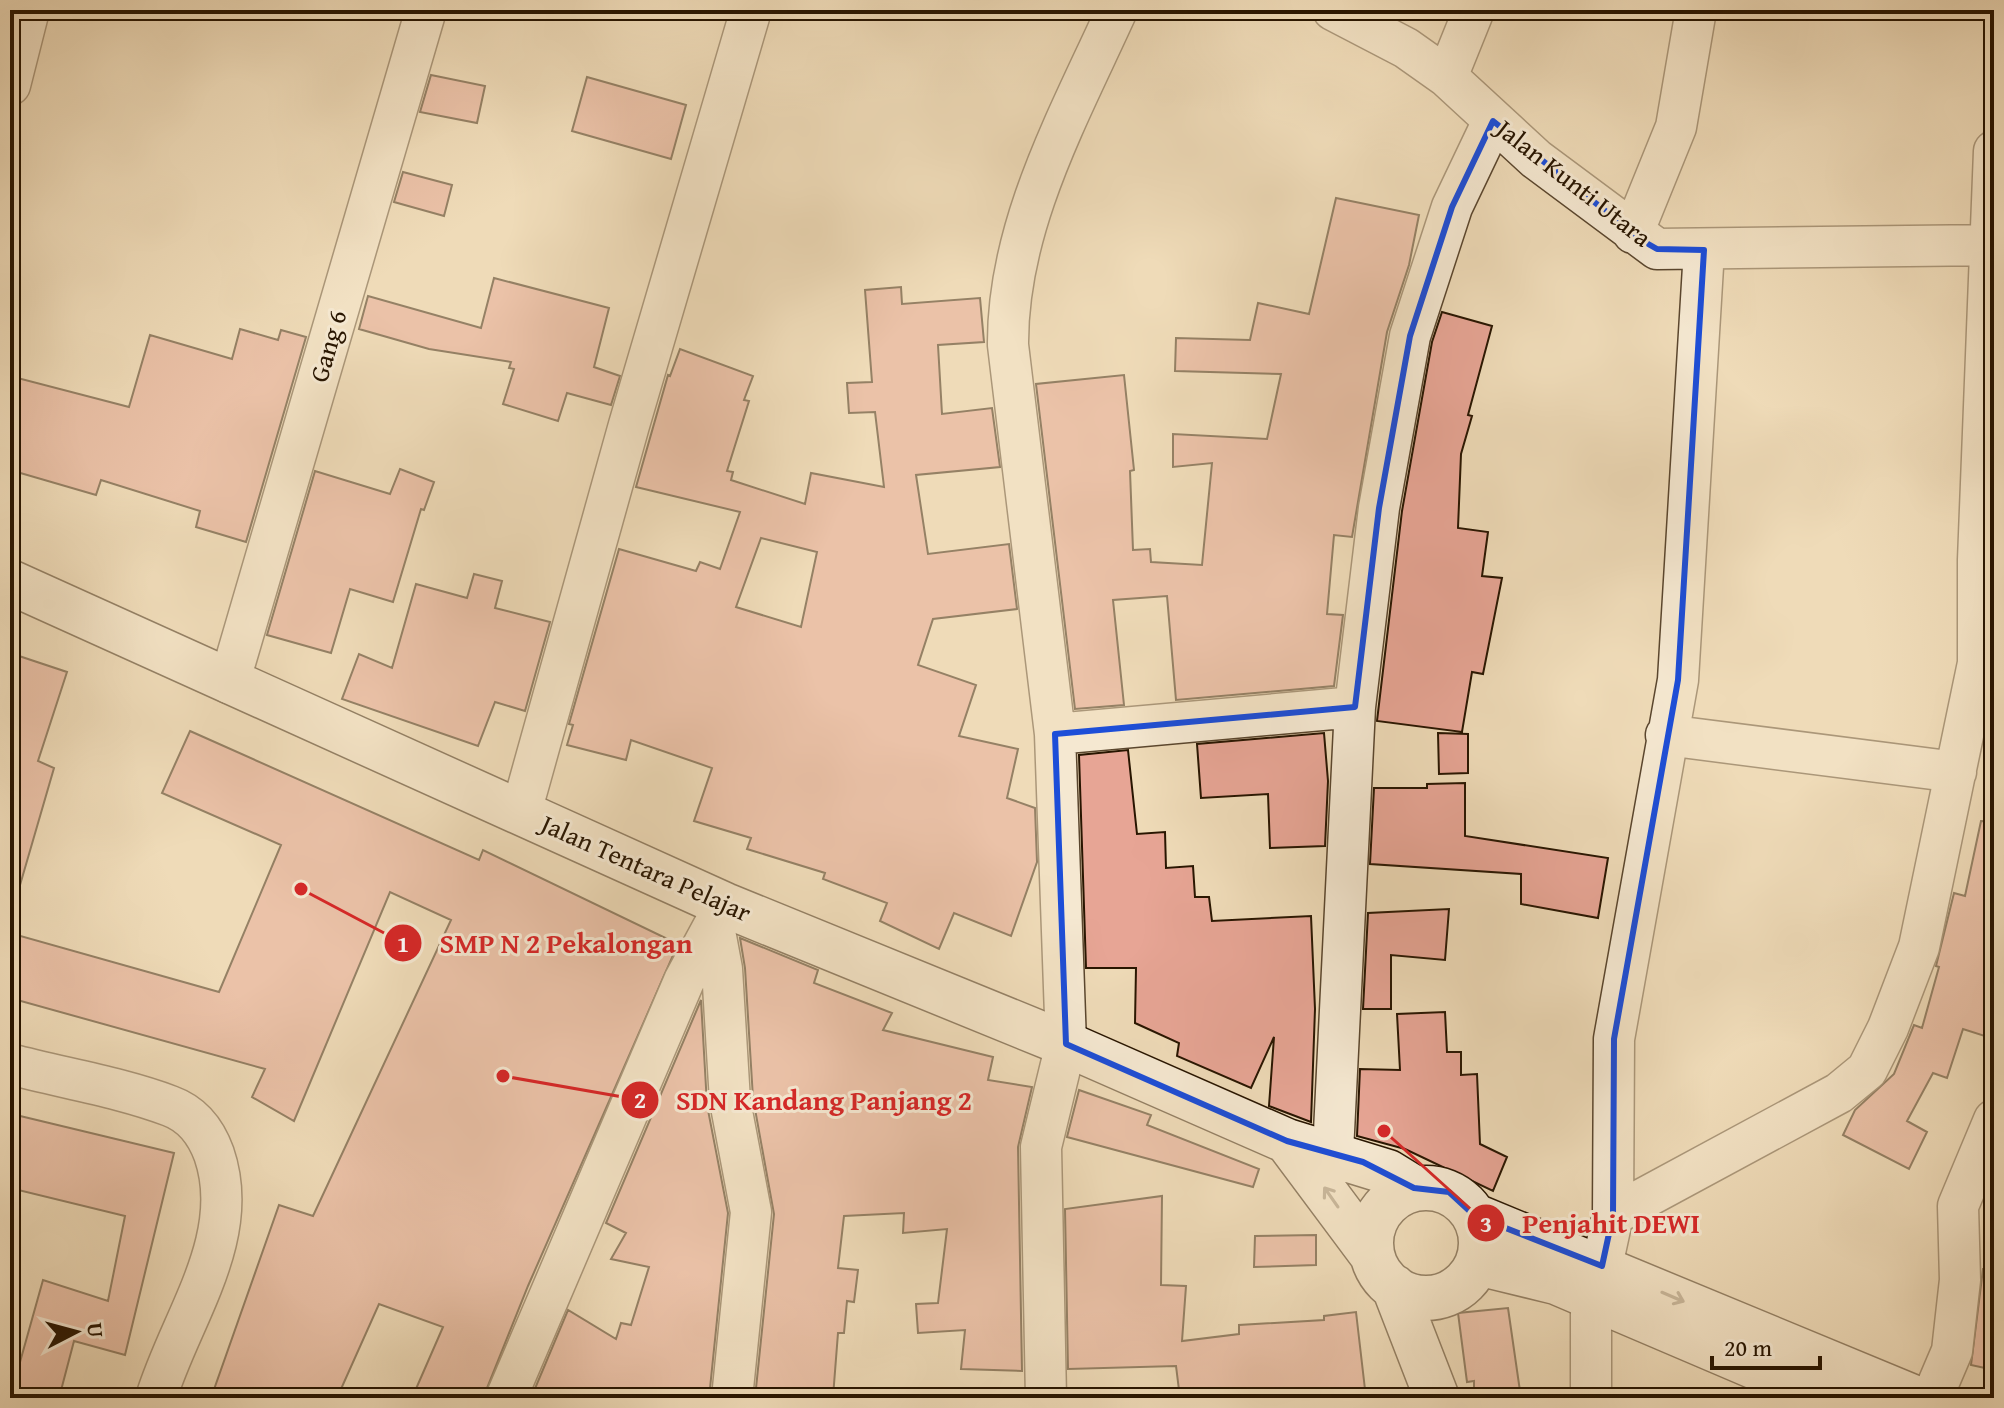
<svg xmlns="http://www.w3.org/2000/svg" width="2004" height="1408" viewBox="0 0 2004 1408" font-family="'Gentium Book Plus',serif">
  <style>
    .building { fill: #e7a595; stroke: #281500; stroke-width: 2; fill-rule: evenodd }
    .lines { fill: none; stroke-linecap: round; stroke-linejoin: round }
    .street-casing { stroke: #5a462e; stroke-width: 43 }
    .secondary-casing { stroke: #281500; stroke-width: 47 }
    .street { stroke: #f5e8d1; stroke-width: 40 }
    .secondary { stroke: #f5e8d1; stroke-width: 44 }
    .oneway { stroke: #998973 }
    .marked { fill: none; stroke: #1d4ed8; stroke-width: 6; stroke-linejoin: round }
    .labels { text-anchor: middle; stroke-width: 6; stroke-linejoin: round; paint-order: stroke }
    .street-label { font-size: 26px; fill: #281500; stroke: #f5e8d1 }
    .leader { fill: none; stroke: #d62828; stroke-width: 3 }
    .callout-dot { fill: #d62828; stroke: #f5e8d1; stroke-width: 3 }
    .mark-label { font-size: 24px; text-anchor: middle; font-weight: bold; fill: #fff }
    .callout-label { font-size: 28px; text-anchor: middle; font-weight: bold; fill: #d62828; stroke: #f5e8d1; stroke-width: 6; stroke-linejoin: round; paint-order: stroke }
  </style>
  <rect width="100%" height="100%" fill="#efdbb8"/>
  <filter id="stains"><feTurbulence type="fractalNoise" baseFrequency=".0025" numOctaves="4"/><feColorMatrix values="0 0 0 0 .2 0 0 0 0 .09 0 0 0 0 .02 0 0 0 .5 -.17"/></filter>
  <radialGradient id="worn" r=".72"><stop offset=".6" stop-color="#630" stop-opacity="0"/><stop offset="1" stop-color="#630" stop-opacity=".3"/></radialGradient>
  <path class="building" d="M 431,75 L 485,86 L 477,123 L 420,112 Z
    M 587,77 L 686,105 L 671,159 L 572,131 Z
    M 403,172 L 452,185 L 444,216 L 394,202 Z
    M 1336,198 L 1419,215 L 1409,265 L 1387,332 L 1352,537 L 1334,535 L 1327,614 L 1343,615 L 1334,686 L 1176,700 L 1167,596 L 1113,600 L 1124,705 L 1075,709 L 1036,384 L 1124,375 L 1134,470 L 1130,471 L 1133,550 L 1150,549 L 1151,562 L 1202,565 L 1212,463 L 1173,467 L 1173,434 L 1267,439 L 1281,374 L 1175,371 L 1176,338 L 1250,340 L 1258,303 L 1309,314 Z
    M 494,278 L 609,308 L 594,367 L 620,376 L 611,405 L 567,393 L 558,421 L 503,404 L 514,369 L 509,368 L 511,362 L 429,349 L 359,329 L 368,296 L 481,328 Z
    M 901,287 L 902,304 L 980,298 L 984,342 L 938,345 L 942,414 L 992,408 L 1000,467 L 916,475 L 928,554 L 1009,544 L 1017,609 L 933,619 L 918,665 L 976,685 L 959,736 L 1018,749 L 1007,798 L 1035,808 L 1037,862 L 1011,936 L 954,913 L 939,949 L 880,921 L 887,903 L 823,879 L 825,873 L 747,849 L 751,838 L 694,821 L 712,768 L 631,740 L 626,760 L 567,745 L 573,725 L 569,724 L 619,549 L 696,571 L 700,562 L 720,569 L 740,512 L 636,487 L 668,375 L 670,376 L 680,349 L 753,376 L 744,400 L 749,401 L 727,471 L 733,472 L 731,480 L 805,504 L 811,473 L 884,487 L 875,412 L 849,413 L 847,383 L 872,382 L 865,290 ZM 761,538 L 817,552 L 801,627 L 736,607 Z
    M 1442,312 L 1492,326 L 1468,415 L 1472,416 L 1461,454 L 1458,528 L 1488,532 L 1482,576 L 1502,578 L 1483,674 L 1472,672 L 1462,732 L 1377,721 L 1402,511 L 1432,342 Z
    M 240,329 L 278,340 L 281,330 L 306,337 L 246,542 L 196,527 L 200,511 L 101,480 L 96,495 L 10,470 L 10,376 L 129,407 L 150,335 L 232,359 Z
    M 400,469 L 434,482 L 424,510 L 421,509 L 393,602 L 350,589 L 331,653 L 267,635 L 315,471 L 390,494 Z
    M 474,574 L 502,581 L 495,608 L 550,622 L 525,711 L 495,702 L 478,746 L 342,699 L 359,654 L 392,668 L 416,584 L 467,598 Z
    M 10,653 L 67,672 L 38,761 L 54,768 L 18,892 L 10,891 Z
    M 190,731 L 479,860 L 483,850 L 678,944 L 528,1286 L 483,1398 L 412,1398 L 443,1327 L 379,1304 L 337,1398 L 211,1398 L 279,1205 L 313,1216 L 451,920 L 390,892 L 294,1121 L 252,1097 L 265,1069 L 10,998 L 10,933 L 219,992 L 281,845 L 162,793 Z
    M 1324,733 L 1328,781 L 1325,846 L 1270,848 L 1268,794 L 1201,798 L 1197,744 Z
    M 1438,733 L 1468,734 L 1468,773 L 1439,774 Z
    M 1128,750 L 1137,834 L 1165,832 L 1166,868 L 1193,866 L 1195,897 L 1209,897 L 1212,921 L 1311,916 L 1315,1009 L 1311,1122 L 1269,1106 L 1274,1037 L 1251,1088 L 1177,1056 L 1179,1043 L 1135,1023 L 1136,968 L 1086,968 L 1079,755 Z
    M 1465,783 L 1465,836 L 1608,858 L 1598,918 L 1521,904 L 1521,874 L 1370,864 L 1374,788 L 1427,788 L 1427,784 Z
    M 1981,821 L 1994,822 L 1994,1039 L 1963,1029 L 1947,1078 L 1933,1073 L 1907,1121 L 1927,1132 L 1909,1169 L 1843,1135 L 1855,1110 L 1894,1074 L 1914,1025 L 1922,1028 L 1939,967 L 1936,966 L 1954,893 L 1965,896 Z
    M 1449,909 L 1445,960 L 1391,955 L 1391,1009 L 1363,1009 L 1368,913 Z
    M 740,938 L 818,970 L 814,983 L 892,1013 L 883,1030 L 993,1057 L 988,1080 L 1032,1087 L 1018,1147 L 1022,1371 L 961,1369 L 965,1330 L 918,1333 L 916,1304 L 938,1303 L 947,1229 L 903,1233 L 904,1213 L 844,1216 L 838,1268 L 858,1270 L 854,1302 L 847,1301 L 844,1333 L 838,1333 L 833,1397 L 808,1393 L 807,1398 L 755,1398 L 774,1214 L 753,1098 L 745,968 Z
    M 701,1000 L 707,1105 L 728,1213 L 709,1398 L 531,1398 L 568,1310 L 616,1339 L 621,1323 L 631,1325 L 649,1267 L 611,1259 L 626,1233 L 606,1223 Z
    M 1445,1012 L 1447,1052 L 1461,1052 L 1461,1075 L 1477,1074 L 1480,1144 L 1507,1157 L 1493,1191 L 1405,1149 L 1357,1136 L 1360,1069 L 1400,1070 L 1397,1014 Z
    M 1079,1090 L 1151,1115 L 1147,1125 L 1259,1169 L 1253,1187 L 1067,1137 Z
    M 16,1115 L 174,1153 L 125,1355 L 74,1341 L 59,1398 L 13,1387 L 43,1280 L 108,1301 L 125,1216 L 10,1188 L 10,1141 Z
    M 1162,1196 L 1161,1285 L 1186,1286 L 1182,1341 L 1239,1334 L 1239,1325 L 1324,1320 L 1324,1316 L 1356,1312 L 1366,1398 L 1180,1398 L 1176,1366 L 1068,1369 L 1065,1209 Z
    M 1316,1235 L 1316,1265 L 1254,1267 L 1255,1236 Z
    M 1983,1269 L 1994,1270 L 1994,1370 L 1971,1365 Z
    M 1508,1308 L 1521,1398 L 1474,1398 L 1474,1381 L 1467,1382 L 1458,1313 Z"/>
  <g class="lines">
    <defs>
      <path id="street" d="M 1333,10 L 1406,48 L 1447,77 L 1536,159 L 1657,249 L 1994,245
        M 1447,77 L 1474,10
        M 10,85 L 29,10
        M 1633,233 L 1676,127 L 1696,10
        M 229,683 L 426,10
        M 1055,734 L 1355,707
        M 1666,735 L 1956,772
        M 521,812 L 629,425 L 751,10
        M 714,926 L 722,969 L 730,1101 L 751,1212 L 732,1398
        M 10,1064 C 62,1078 120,1087 170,1106 C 192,1114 206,1132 214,1154 C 243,1238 180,1319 156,1398
        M 1333,1152 L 1355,707 L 1379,508 L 1410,336 L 1452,207 L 1493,121
        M 1613,1215 L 1614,1039 L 1678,680 L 1704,250
        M 1602,1266 L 1613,1215 L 1839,1093 L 1867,1070 L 1888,1028 L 1919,947 L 1978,663 L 1978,560 L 1994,151
        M 506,1398 L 684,981 L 725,905
        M 1046,1398 L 1041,1147 L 1066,1044 L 1055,734 L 1008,345 C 1007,226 1069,116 1117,10
        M 1591,1398 L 1591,1299
        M 1932,1398 L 1952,1351 L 1960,1280 L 1958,1206 L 1994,1120"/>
      <path id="secondary" d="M 10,582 L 725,905 L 1066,1044 L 1287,1141 L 1388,1172 L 1414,1188
        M 1287,1141 L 1372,1255
        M1371 1243a55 55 0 1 1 110 0a55 55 0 1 1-110 0Z
        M 1475,1216 L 1915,1398
        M 1478,1263 L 1556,1282 L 1828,1398
        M 1394,1287 L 1437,1398"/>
    </defs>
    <use href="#street" class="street-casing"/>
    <use href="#secondary" class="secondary-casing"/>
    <use href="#street" class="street"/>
    <use href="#secondary" class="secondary"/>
  </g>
  <defs><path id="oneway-shaft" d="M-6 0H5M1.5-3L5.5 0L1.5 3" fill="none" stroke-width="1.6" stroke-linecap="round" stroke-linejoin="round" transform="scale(2)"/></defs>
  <g class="oneway">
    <use href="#oneway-shaft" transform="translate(1331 1197) rotate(-125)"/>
    <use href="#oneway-shaft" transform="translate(1673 1297) rotate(23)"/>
  </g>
  <path d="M0 0H2004V1408H0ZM 1493,121 L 1643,241 L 1657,249 L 1704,250 L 1678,680 L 1614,1039 L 1613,1215 L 1602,1266 L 1475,1216 L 1449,1192 L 1414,1188 L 1363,1162 L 1287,1141 L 1066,1044 L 1055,734 L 1355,707 L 1379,508 L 1410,336 L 1452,207 Z" fill="#efdbb8" fill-opacity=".55" fill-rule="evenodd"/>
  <path class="marked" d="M 1493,121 L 1643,241 L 1657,249 L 1704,250 L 1678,680 L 1614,1039 L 1613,1215 L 1602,1266 L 1475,1216 L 1449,1192 L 1414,1188 L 1363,1162 L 1287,1141 L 1066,1044 L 1055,734 L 1355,707 L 1379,508 L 1410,336 L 1452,207 Z"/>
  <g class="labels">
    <g class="street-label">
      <text transform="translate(1574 183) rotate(38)" y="9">Jalan Kunti Utara</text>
      <text transform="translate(328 346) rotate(-74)" y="9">Gang 6</text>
      <text transform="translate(646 868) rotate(24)" y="9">Jalan Tentara Pelajar</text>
    </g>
  </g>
  <path class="leader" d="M301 889L403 943M503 1076L640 1100M1384 1131L1486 1223"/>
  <g class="callout-dot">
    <circle cx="301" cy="889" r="8"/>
    <circle cx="503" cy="1076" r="8"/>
    <circle cx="1384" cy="1131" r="8"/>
    <circle cx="403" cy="943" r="20"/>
    <circle cx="640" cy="1100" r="20"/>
    <circle cx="1486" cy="1223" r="20"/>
  </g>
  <g class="mark-label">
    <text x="403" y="952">1</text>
    <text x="640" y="1108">2</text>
    <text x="1486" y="1232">3</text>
  </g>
  <g class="callout-label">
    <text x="566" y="953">SMP N 2 Pekalongan</text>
    <text x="824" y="1110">SDN Kandang Panjang 2</text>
    <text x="1611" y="1233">Penjahit DEWI</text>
  </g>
  <rect width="2004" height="1408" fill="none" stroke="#efdbb8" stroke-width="40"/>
  <rect x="12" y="12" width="1980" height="1384" fill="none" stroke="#281500" stroke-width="4"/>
  <rect x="20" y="20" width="1964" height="1368" fill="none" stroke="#281500" stroke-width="2"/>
  <g transform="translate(76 1332) rotate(84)" stroke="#f5e8d1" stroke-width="6" paint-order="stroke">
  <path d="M0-6L14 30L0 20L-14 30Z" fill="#281500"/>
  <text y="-12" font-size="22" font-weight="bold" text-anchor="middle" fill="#281500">U</text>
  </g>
  <path d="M1712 1356v12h108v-12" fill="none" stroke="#281500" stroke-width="4"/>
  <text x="1724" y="1356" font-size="24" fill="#281500" stroke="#f5e8d1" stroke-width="6" paint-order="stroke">20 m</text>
  <rect width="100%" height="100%" filter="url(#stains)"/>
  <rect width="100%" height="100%" fill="url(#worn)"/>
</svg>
